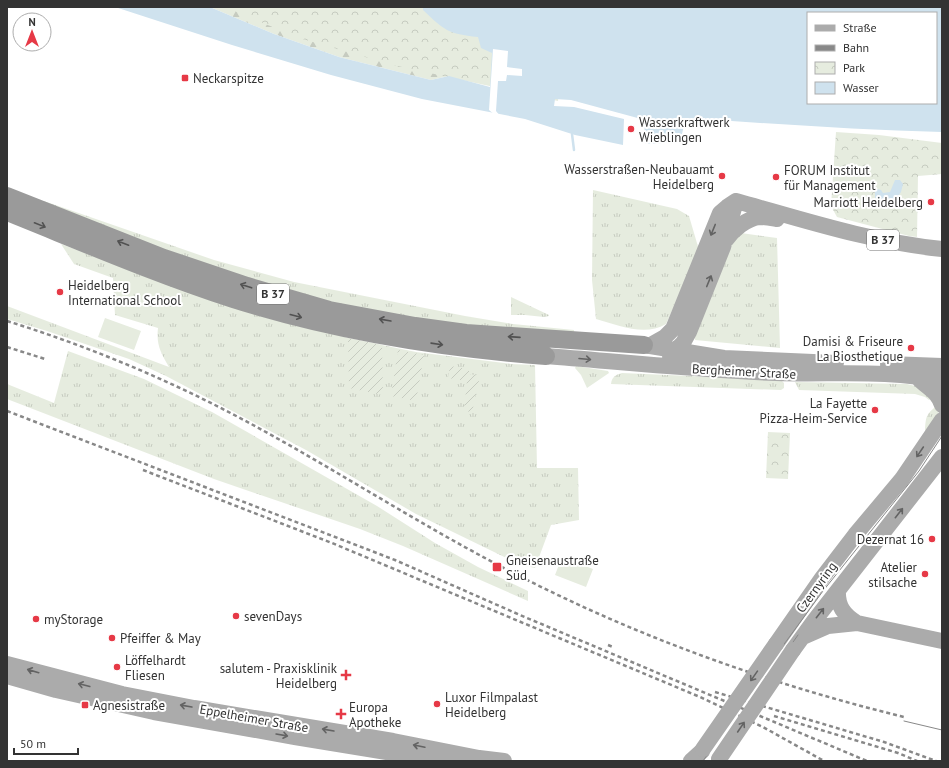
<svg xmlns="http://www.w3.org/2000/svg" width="949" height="768" viewBox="0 0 949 768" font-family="'PT Sans',sans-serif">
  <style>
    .grass { fill: url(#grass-tufts) }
    .forest { fill: url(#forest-firs) }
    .park { fill: url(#park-crowns) }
    .garden { fill: url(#garden-furrows) }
    .pitch { fill: #e6ecdf }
    .water { fill: #cfe2ee; fill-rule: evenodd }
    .pier { fill: #fff }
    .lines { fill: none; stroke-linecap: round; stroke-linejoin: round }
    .stream { stroke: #cfe2ee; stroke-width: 2.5 }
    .major { stroke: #ababab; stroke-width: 16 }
    .highway { stroke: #9a9a9a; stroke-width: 18 }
    .tram { stroke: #888; stroke-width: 1 }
    .rail { stroke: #888; stroke-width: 2.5; stroke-dasharray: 4 3; stroke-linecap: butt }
    .major-bridge { stroke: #ababab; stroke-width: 16 }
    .oneway { stroke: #525252 }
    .oneway2 { stroke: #636363 }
    .poi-dot { fill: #e63946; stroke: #fff; stroke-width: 1.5 }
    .labels { text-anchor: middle; stroke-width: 4; stroke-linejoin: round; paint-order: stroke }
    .shield { fill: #fff; stroke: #707070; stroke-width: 1 }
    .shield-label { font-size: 12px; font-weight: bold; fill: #333 }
    .poi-label { font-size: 13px; fill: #333; stroke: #fff; text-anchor: start }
    .street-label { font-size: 13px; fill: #333; stroke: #fff }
  </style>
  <defs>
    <pattern id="grass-tufts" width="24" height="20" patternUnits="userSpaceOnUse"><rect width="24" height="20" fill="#e6ecdf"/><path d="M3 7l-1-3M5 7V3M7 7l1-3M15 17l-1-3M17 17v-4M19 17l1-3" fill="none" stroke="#c6cbc0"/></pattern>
    <pattern id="forest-firs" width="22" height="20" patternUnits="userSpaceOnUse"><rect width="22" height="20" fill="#e6ecdf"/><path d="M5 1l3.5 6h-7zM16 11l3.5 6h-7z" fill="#c6cbc0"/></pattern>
    <pattern id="park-crowns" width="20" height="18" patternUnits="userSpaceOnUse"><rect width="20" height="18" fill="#e6ecdf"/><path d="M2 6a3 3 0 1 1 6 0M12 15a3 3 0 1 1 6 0" fill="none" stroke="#c6cbc0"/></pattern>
    <pattern id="garden-furrows" width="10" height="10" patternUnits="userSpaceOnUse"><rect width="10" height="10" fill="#e6ecdf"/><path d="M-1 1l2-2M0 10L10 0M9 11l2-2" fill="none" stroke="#c6cbc0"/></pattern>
  </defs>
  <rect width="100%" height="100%" fill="#fff"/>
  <path class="grass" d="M 593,190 L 677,209 L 689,216 L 699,250 L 666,324 C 644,337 619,325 596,319 L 592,280 Z
    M 44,201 L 214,260 L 294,282 L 465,316 L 513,324 L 574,330 L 574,335 L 526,332 L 401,317 L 292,294 L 212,269 L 42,204 Z
    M 741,233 L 777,238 L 780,348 L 695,340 L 694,336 L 729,248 Z
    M 61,244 L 161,281 L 348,338 L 416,352 L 511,364 L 535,365 L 537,468 L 578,468 L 579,520 L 551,525 L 535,568 L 521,565 L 416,514 L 306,450 L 166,376 L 129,359 L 47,331 L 7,319 L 7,306 L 169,367 C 161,353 156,345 158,328 L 115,315 L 113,278 L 74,264 Z
    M 511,297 L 549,315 L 549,316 L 544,317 L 525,315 L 511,315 Z
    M 68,351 L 144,379 L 212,412 L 377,506 L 435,543 L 478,567 L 528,591 L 528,601 L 403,546 L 360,529 L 214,479 L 7,399 L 7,384 L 54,403 Z
    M 576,366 L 608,371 L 609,373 L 587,388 L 581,375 L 575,368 Z
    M 622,373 L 781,380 L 784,383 L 784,388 L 781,390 L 611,384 C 612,377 615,375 622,373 Z
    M 795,382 L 907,384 L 919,387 L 935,397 L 929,400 L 925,397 L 915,394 L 799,390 Z
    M 938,405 C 941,417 933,423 927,432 L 925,430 C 926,416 926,414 938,405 Z"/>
  <path class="forest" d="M 210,7 L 282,7 L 449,76 L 431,80 L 339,57 L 274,34 Z"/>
  <path class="park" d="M 225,7 L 565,7 L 558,101 L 393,65 L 299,38 Z
    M 836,132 L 879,135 L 942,143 L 942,174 L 918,176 L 917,237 L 909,236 L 837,217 L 831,206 Z
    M 768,432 L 790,433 L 788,479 L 766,478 Z"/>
  <path class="garden" d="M 348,338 L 382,345 L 383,395 L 349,388 Z
    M 398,350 L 424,355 L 416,401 L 391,396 Z
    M 450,366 L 469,369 L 469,374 L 480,376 L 472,412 L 464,411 L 467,381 L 448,378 Z"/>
  <path class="pitch" d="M 105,318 L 141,331 L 134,350 L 98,337 Z
    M 562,557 L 593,569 L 586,587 L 555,575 Z"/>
  <path class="water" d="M 115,7 L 210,7 L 274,34 L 339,57 L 431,80 L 449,76 L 490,87 L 492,53 L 481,48 L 478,37 C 448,34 444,30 423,10 L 423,7 L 942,7 L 942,132 C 861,130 780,124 699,119 L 693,120 L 684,125 L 682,134 L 666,143 L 646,144 L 644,141 L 645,120 L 571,100 L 555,99 L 554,106 L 574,107 L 624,119 L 623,145 L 575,135 L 525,119 L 422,99 L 331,75 L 232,45 ZM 808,13 L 936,13 L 936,103 L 808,103 Z
    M 895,180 L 900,180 L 903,184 L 901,192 L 896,199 L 883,201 L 875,198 L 875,190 L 877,189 L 881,190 L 883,193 L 890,192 Z"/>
  <path class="pier" d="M 493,49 L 508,51 L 507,67 L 522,69 L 522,76 L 507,75 L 506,81 L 498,81 L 496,111 L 500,116 L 495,115 L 489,110 Z"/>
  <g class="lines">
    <path class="stream" d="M 572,134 L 574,150"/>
    <path class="major" d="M 736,201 C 804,220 871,242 942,249
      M 726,240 C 733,230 747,218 760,217 C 766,217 771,218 777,219
      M 644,345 L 724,358 L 836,363
      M 649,346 L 665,337 L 673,329 L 720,213 L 727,207 L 736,201
      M 546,356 C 622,362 699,370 776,373 C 830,375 889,369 942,381
      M 670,356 L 683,343 L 689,332 L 723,247 L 736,201
      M 888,364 L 942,366
      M 917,377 C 927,388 937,390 942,405
      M 838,590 C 837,606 844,615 857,623 L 942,641
      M 803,637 L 828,626 L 857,623
      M 776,644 L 822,578 L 855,535 L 902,479 L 942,420
      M 793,650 L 814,621 L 942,457
      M 7,664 L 122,694 L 194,708 L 393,741 L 479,758 L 504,761
      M 7,676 L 56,690 L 154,712 L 295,737 L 441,761
      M 691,761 L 702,751"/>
    <path class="highway" d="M 7,196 L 164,258 L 247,286 L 329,310 L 415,326 L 466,333 L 644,345
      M 7,212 C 82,242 156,274 233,299 C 334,331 440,348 546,356"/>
    <path class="tram" d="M 758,692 L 798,635
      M 904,721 L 942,730
      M 703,761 L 782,647 L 823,591 L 919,471 L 942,436"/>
    <path class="rail" d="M 7,321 C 78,343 147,371 213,404 C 312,454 404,516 502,567 C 629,634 765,683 904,717
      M 7,347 L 45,359
      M 7,411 L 395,560 L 520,615 L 867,761
      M 143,470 L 332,543 L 700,697 L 763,727 L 824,761
      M 608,645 L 613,647
      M 715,692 L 884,742 L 936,761
      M 774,716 L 898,753 L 917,761"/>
    <path class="major-bridge" d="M 703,749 L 776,644
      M 719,759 L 793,650"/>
  </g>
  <defs><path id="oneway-shaft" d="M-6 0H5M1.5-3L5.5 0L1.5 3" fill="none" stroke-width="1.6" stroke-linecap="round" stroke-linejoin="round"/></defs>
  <g class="oneway">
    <use href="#oneway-shaft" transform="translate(40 225) rotate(22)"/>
    <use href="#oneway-shaft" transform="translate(123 243) rotate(-159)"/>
    <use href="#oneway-shaft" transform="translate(246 286) rotate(-162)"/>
    <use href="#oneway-shaft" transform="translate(296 316) rotate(15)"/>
    <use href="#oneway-shaft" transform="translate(385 320) rotate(-170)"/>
    <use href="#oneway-shaft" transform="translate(514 337) rotate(-176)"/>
    <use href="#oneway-shaft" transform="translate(437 344) rotate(8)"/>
  </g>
  <g class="oneway2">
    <use href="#oneway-shaft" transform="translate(713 230) rotate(112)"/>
    <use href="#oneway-shaft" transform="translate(709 281) rotate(-68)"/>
    <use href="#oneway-shaft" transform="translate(585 359) rotate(5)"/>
    <use href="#oneway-shaft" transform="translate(920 452) rotate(124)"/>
    <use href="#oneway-shaft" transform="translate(899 513) rotate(-52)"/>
    <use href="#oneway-shaft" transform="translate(820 613) rotate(-52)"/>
    <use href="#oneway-shaft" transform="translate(33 671) rotate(-164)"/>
    <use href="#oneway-shaft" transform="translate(754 676) rotate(125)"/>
    <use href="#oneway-shaft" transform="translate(84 685) rotate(-166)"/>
    <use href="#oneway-shaft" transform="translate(186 706) rotate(-170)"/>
    <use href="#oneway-shaft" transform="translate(741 727) rotate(-56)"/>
    <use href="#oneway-shaft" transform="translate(328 730) rotate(-170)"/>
    <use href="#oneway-shaft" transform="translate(282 735) rotate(10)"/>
    <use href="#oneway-shaft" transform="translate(419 746) rotate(-168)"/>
  </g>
  <g class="poi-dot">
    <rect x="181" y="74" width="8" height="8" rx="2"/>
    <circle cx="631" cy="129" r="4"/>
    <circle cx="722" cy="176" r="4"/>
    <circle cx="776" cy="177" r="4"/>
    <circle cx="931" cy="202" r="4"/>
    <circle cx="60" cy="292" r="4"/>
    <circle cx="911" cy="348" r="4"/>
    <circle cx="875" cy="410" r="4"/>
    <circle cx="932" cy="539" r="4"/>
    <rect x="492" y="562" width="10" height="10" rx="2"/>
    <circle cx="925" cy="574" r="4"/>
    <circle cx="236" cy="616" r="4"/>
    <circle cx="36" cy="619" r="4"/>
    <circle cx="112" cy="638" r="4"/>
    <circle cx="117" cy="667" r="4"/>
    <path d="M344 669h4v4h4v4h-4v4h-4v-4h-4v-4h4z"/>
    <circle cx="437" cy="704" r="4"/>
    <rect x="81" y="701" width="8" height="8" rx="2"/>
    <path d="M339 708h4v4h4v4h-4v4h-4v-4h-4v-4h4z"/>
  </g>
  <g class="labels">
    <g class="shield">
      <rect x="867" y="230" width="32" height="20" rx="3"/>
      <rect x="257" y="284" width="32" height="20" rx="3"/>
    </g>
    <g class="shield-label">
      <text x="883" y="244">B 37</text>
      <text x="273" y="298">B 37</text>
    </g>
    <g class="poi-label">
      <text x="193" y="83">Neckarspitze</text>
      <text x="639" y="127">Wasserkraftwerk<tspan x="639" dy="15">Wieblingen</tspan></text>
      <text x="714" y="174" text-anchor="end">Wasserstraßen-Neubauamt<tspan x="714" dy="15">Heidelberg</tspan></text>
      <text x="784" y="175">FORUM Institut<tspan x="784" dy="15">für Management</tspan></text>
      <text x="923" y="207" text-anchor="end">Marriott Heidelberg</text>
      <text x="68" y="290">Heidelberg<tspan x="68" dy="15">International School</tspan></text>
      <text x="903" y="346" text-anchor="end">Damisi &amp; Friseure<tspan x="903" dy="15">La Biosthetique</tspan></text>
      <text x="867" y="408" text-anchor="end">La Fayette<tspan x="867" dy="15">Pizza-Heim-Service</tspan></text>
      <text x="924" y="544" text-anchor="end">Dezernat 16</text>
      <text x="506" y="565">Gneisenaustraße<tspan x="506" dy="15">Süd</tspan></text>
      <text x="917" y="572" text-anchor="end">Atelier<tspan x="917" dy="15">stilsache</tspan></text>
      <text x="244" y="621">sevenDays</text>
      <text x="44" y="624">myStorage</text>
      <text x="120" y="643">Pfeiffer &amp; May</text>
      <text x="125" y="665">Löffelhardt<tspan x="125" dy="15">Fliesen</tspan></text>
      <text x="337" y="673" text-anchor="end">salutem - Praxisklinik<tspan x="337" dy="15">Heidelberg</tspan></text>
      <text x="445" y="702">Luxor Filmpalast<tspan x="445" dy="15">Heidelberg</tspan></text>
      <text x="93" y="710">Agnesistraße</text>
      <text x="349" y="712">Europa<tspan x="349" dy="15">Apotheke</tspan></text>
    </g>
    <g class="street-label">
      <text transform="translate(744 371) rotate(3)" y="5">Bergheimer Straße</text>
      <text transform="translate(816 587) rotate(-54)" y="5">Czernyring</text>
      <text transform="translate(254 718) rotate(10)" y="5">Eppelheimer Straße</text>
    </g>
  </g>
  <rect width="949" height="768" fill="none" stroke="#333333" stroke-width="16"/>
  <rect x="807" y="12" width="130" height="92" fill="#ffffff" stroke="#adadad"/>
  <rect x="815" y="25" width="20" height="6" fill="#ababab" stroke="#adadad"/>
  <text x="843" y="32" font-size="12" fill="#333333">Straße</text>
  <rect x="815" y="45" width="20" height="6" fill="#888888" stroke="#adadad"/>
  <text x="843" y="52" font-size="12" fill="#333333">Bahn</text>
  <rect x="815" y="62" width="20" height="12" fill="url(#park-crowns)" stroke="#adadad"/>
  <text x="843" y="72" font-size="12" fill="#333333">Park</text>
  <rect x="815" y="82" width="20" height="12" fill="#cfe2ee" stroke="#adadad"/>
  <text x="843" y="92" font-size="12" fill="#333333">Wasser</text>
  <g transform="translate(32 32)"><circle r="19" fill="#ffffff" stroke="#adadad"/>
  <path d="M0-3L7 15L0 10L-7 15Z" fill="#e63946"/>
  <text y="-6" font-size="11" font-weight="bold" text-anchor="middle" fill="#333333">N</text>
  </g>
  <path d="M14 748v6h64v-6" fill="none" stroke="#333333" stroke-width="2"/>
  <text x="20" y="748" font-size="12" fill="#333333" stroke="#ffffff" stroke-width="3" paint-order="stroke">50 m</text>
</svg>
